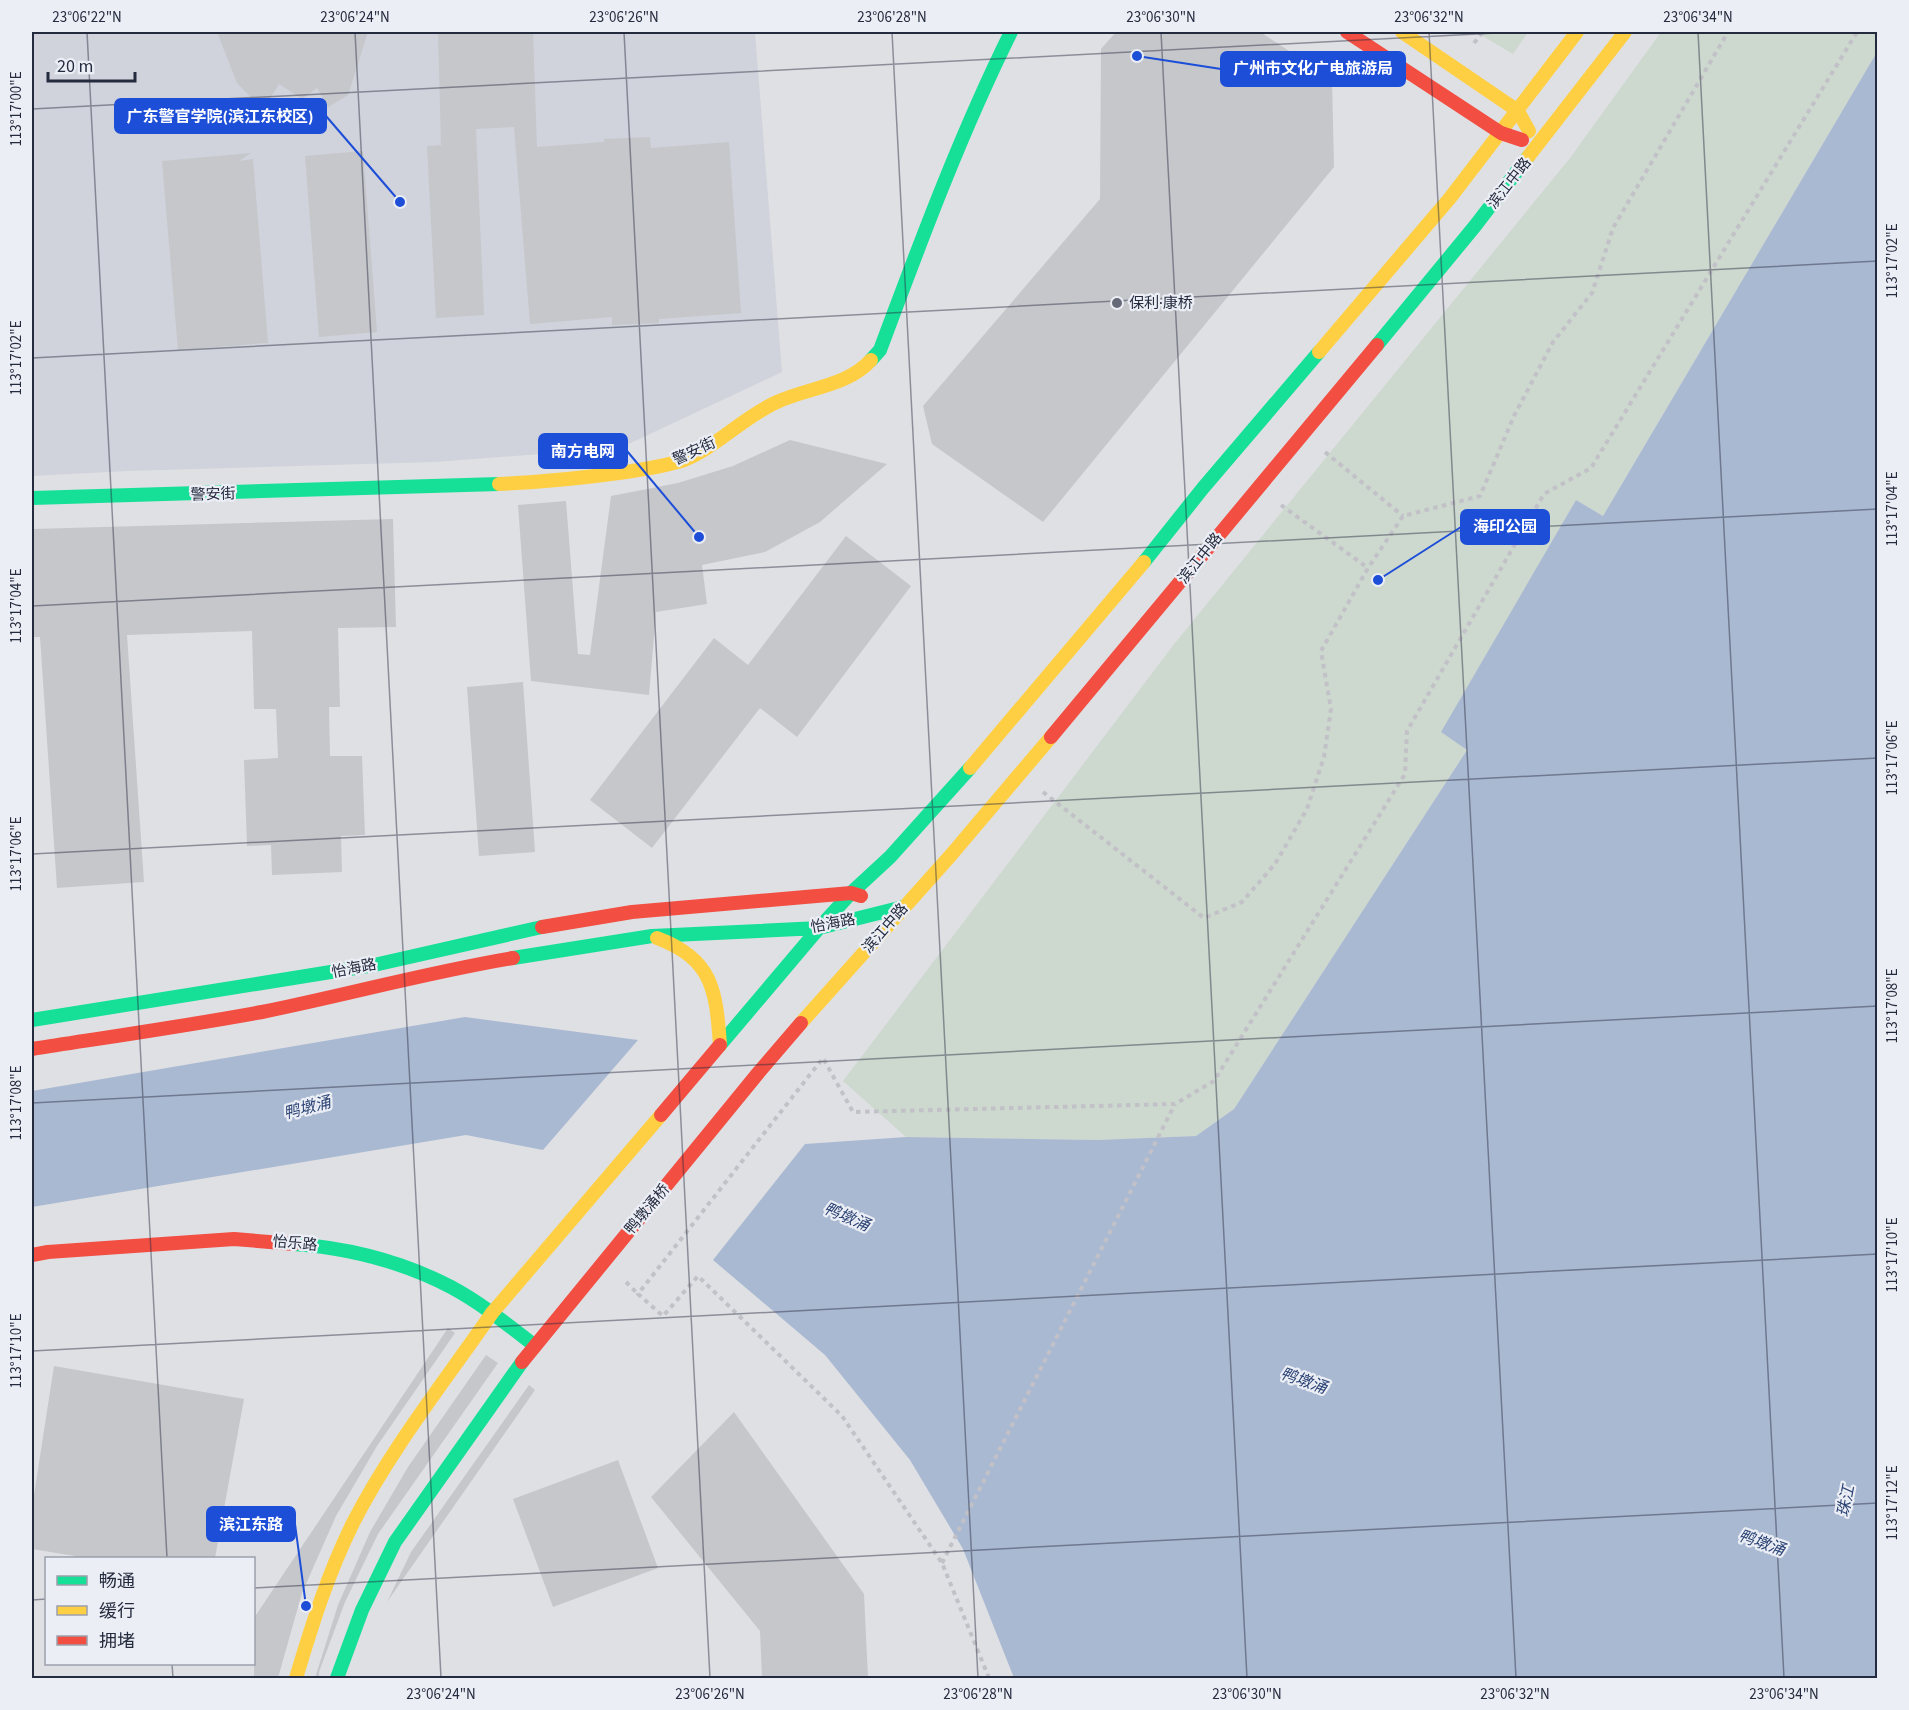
<svg xmlns="http://www.w3.org/2000/svg" width="1909" height="1710" viewBox="0 0 1909 1710" font-family="'Source Sans 3','Noto Sans SC',sans-serif">
  <style>
    .built { fill: #d0d3db }
    .green { fill: #cdd8ce }
    .water { fill: #aab9d2 }
    .building { fill: #c5c7cb }
    .lines { fill: none; stroke-linecap: round; stroke-linejoin: round }
    .path { stroke: #c1c1c7; stroke-width: 4; stroke-dasharray: 4.5 4.5; stroke-linecap: butt }
    .fast { stroke: #16e098; stroke-width: 14 }
    .slow { stroke: #ffcf43; stroke-width: 14 }
    .jam { stroke: #f24e42; stroke-width: 14 }
    .slow-bridge { stroke: #ffcf43; stroke-width: 14 }
    .jam-bridge { stroke: #f24e42; stroke-width: 14 }
    .ticks { fill: none; stroke: #252b3e; stroke-width: 1.5; stroke-opacity: 0.45 }
    .poi-dot { fill: #666a78; stroke: #ebeef5; stroke-width: 2 }
    .labels { text-anchor: middle; stroke-width: 4.5; stroke-linejoin: round; paint-order: stroke }
    .street-label { font-size: 15px; fill: #252b3e; stroke: #ebeef5 }
    .poi-label { font-size: 15px; fill: #252b3e; stroke: #ebeef5; text-anchor: start }
    .water-label { font-size: 16px; font-style: italic; fill: #2c4475; stroke: #ebeef5 }
    .leader { fill: none; stroke: #1d4ed8; stroke-width: 2 }
    .callout-dot { fill: #1d4ed8; stroke: #ebeef5; stroke-width: 2 }
    .callout { fill: #1d4ed8; stroke: #1d4ed8; stroke-width: 2 }
    .callout-label { font-size: 16px; text-anchor: middle; font-weight: bold; fill: #fff }
    .neatline { fill: none; stroke: #252b3e; stroke-width: 2 }
    .ticks-label { font-size: 15px; text-anchor: middle; fill: #252b3e }
  </style>
  <rect width="100%" height="100%" fill="#dfe0e4"/>
  <path class="built" d="M 32,32 L 755,32 L 782,372 L 620,448 L 435,462 L 128,471 L 32,476 Z"/>
  <path class="green" d="M 1476,32 L 1528,32 L 1513,54 Z
    M 1661,32 L 1877,32 L 1877,52 L 1603,516 L 1576,500 L 1442,732 L 1467,750 L 1234,1109 L 1196,1136 L 1097,1140 L 906,1137 L 843,1081 L 1175,643 L 1570,158 Z"/>
  <path class="water" d="M 1877,52 L 1877,1678 L 1014,1678 L 963,1549 L 910,1460 L 825,1355 L 713,1260 L 805,1144 L 906,1137 L 1097,1140 L 1196,1136 L 1234,1109 L 1467,750 L 1441,732 L 1576,500 L 1603,516 Z
    M 465,1017 L 638,1040 L 543,1150 L 466,1135 L 32,1207 L 32,1091 Z"/>
  <path class="building" d="M 217,32 L 368,32 L 348,95 L 328,107 L 317,88 L 302,99 L 279,84 L 263,110 L 237,83 Z
    M 438,32 L 533,32 L 537,147 L 604,142 L 604,139 L 650,137 L 651,148 L 729,142 L 741,313 L 659,319 L 659,323 L 612,325 L 612,317 L 530,324 L 514,127 L 476,129 L 484,315 L 436,318 L 427,146 L 441,145 Z
    M 1116,32 L 1260,32 L 1332,79 L 1334,167 L 1043,522 L 932,444 L 923,406 L 1100,199 L 1101,49 Z
    M 363,151 L 377,332 L 319,337 L 305,156 Z
    M 251,153 L 239,161 L 253,159 L 268,343 L 178,350 L 162,161 Z
    M 790,440 L 887,464 L 820,522 L 765,552 L 702,565 L 707,604 L 656,612 L 649,695 L 531,681 L 518,505 L 566,501 L 578,654 L 590,655 L 611,496 L 678,483 L 733,466 Z
    M 393,519 L 396,627 L 338,628 L 340,707 L 329,707 L 330,756 L 362,756 L 365,835 L 341,836 L 342,872 L 272,875 L 271,845 L 247,846 L 244,760 L 278,758 L 276,709 L 254,709 L 252,631 L 127,635 L 144,882 L 57,888 L 40,637 L 32,637 L 32,529 Z
    M 846,536 L 911,586 L 797,737 L 760,708 L 652,848 L 590,800 L 714,638 L 748,665 Z
    M 523,682 L 535,852 L 479,856 L 467,687 Z
    M 448,1328 L 455,1333 L 377,1446 L 336,1516 L 302,1593 L 278,1678 L 254,1678 L 254,1618 Z
    M 486,1355 L 498,1363 L 378,1534 L 345,1602 L 319,1672 L 319,1678 L 315,1678 L 338,1605 L 370,1532 L 408,1467 Z
    M 54,1366 L 244,1399 L 215,1558 L 75,1558 L 75,1556 L 32,1549 L 32,1508 Z
    M 529,1385 L 535,1390 L 387,1602 L 411,1552 Z
    M 734,1412 L 864,1594 L 868,1678 L 762,1678 L 760,1631 L 651,1497 Z
    M 618,1460 L 658,1568 L 553,1607 L 513,1499 Z"/>
  <g class="lines">
    <path class="path" d="M 1474,43 L 1483,32
      M 1325,452 L 1403,516
      M 1281,505 L 1368,568
      M 1043,792 L 1204,918 L 1242,902 L 1275,864 L 1307,809 L 1324,757 L 1331,709 L 1321,651 L 1368,568 L 1403,516 L 1480,496 L 1514,416 L 1553,342 L 1592,293 L 1613,228 L 1728,32
      M 626,1282 L 638,1294
      M 942,1563 L 1175,1104
      M 989,1678 L 942,1563 L 842,1416 L 698,1276 L 663,1316 L 638,1294 L 823,1058 L 853,1112 L 1175,1104 L 1214,1081 L 1405,774 L 1407,731 L 1544,494 L 1591,468 L 1857,32"/>
    <path class="fast" d="M 1377,345 L 1475,226 L 1528,157
      M 871,360 L 880,350 C 920,243 960,135 1011,32
      M 32,498 L 499,484
      M 1144,562 L 1203,488 L 1319,352
      M 513,958 L 652,936 L 819,928 L 903,907
      M 32,1020 L 374,965 L 542,927
      M 720,1045 L 819,928 L 851,893 L 890,857 L 970,768
      M 294,1244 C 348,1248 403,1262 451,1287 C 481,1303 508,1325 534,1345
      M 337,1678 L 362,1610 L 395,1542 L 522,1362"/>
    <path class="slow" d="M 1402,32 L 1518,111 L 1529,131
      M 1528,157 L 1625,32
      M 1319,352 L 1450,198 L 1577,32
      M 499,484 C 541,482 584,478 626,472 C 645,469 666,466 684,460 C 718,446 743,417 777,402 C 807,388 848,386 871,360
      M 970,768 L 1144,562
      M 657,938 C 713,959 716,990 720,1045
      M 801,1023 L 951,855 L 1051,737
      M 296,1678 C 312,1625 328,1573 353,1523 C 390,1450 445,1381 492,1313"/>
    <path class="jam" d="M 1347,32 L 1501,133 L 1522,140
      M 1051,737 L 1377,345
      M 542,927 L 632,912 L 851,893 L 861,896
      M 32,1049 C 109,1037 186,1026 262,1012 C 346,995 429,972 513,958
      M 32,1255 L 48,1252 L 234,1239 L 294,1244
      M 522,1362 L 759,1072 L 801,1023"/>
    <path class="slow-bridge" d="M 492,1313 L 661,1115"/>
    <path class="jam-bridge" d="M 661,1115 L 720,1045"/>
  </g>
  <path class="ticks" d="M 87,32 L 167,1558M 355,32 L 441,1678M 624,32 L 710,1678M 892,32 L 978,1678M 1161,32 L 1247,1678M 1429,32 L 1516,1678M 1698,32 L 1784,1678M 32,109 L 1515,32M 32,358 L 1878,261M 32,606 L 1878,509M 32,854 L 1878,758M 32,1103 L 1878,1006M 32,1351 L 1878,1254M 254,1588 L 1878,1503M 32,1600 L 46,1599M 172,1664 L 173,1678"/>
  <circle class="poi-dot" cx="1117" cy="303" r="6"/>
  <g class="labels">
    <g class="street-label">
      <text transform="translate(1509 183) rotate(-52)" y="5">滨江中路</text>
      <text transform="translate(694 451) rotate(-25)" y="5">警安街</text>
      <text transform="translate(213 494) rotate(-2)" y="5">警安街</text>
      <text transform="translate(1200 558) rotate(-51)" y="5">滨江中路</text>
      <text transform="translate(833 923) rotate(-11)" y="5">怡海路</text>
      <text transform="translate(885 928) rotate(-49)" y="5">滨江中路</text>
      <text transform="translate(354 968) rotate(-11)" y="5">怡海路</text>
      <text transform="translate(647 1209) rotate(-50)" y="5">鸭墩涌桥</text>
      <text transform="translate(295 1243) rotate(5)" y="5">怡乐路</text>
    </g>
    <g class="poi-label">
      <text x="1129" y="308">保利·康桥</text>
    </g>
    <g class="water-label">
      <text transform="translate(307 1107) rotate(-15)" y="6">鸭墩涌</text>
      <text transform="translate(847 1216) rotate(23)" y="6">鸭墩涌</text>
      <text transform="translate(1304 1380) rotate(19)" y="6">鸭墩涌</text>
      <text transform="translate(1845 1501) rotate(-79)" y="6">珠江</text>
      <text transform="translate(1762 1542) rotate(19)" y="6">鸭墩涌</text>
    </g>
  </g>
  <path class="leader" d="M1137 56L1221 69M400 202L326 116M699 537L627 451M1378 580L1461 527M306 1606L295 1524"/>
  <g class="callout-dot">
    <circle cx="1137" cy="56" r="6"/>
    <circle cx="400" cy="202" r="6"/>
    <circle cx="699" cy="537" r="6"/>
    <circle cx="1378" cy="580" r="6"/>
    <circle cx="306" cy="1606" r="6"/>
  </g>
  <g class="callout">
    <rect x="1221" y="52" width="184" height="34" rx="6"/>
    <rect x="115" y="99" width="211" height="34" rx="6"/>
    <rect x="539" y="434" width="88" height="34" rx="6"/>
    <rect x="1461" y="510" width="88" height="34" rx="6"/>
    <rect x="207" y="1507" width="88" height="34" rx="6"/>
  </g>
  <g class="callout-label">
    <text x="1313" y="74">广州市文化广电旅游局</text>
    <text x="220" y="122">广东警官学院(滨江东校区)</text>
    <text x="583" y="457">南方电网</text>
    <text x="1505" y="532">海印公园</text>
    <text x="251" y="1530">滨江东路</text>
  </g>
  <rect width="1909" height="1710" fill="none" stroke="#ebeef5" stroke-width="66"/>
  <rect x="45" y="1557" width="210" height="108" fill="#ebeef5" stroke="#9ca0ac" stroke-width="1.5"/>
  <rect x="57" y="1576" width="30" height="9" fill="#16e098" stroke="#9ca0ac" stroke-width="1.5"/>
  <text x="99" y="1587" font-size="18" fill="#252b3e">畅通</text>
  <rect x="57" y="1606" width="30" height="9" fill="#ffcf43" stroke="#9ca0ac" stroke-width="1.5"/>
  <text x="99" y="1617" font-size="18" fill="#252b3e">缓行</text>
  <rect x="57" y="1636" width="30" height="9" fill="#f24e42" stroke="#9ca0ac" stroke-width="1.5"/>
  <text x="99" y="1647" font-size="18" fill="#252b3e">拥堵</text>
  <path d="M48 72v9h87v-9" fill="none" stroke="#252b3e" stroke-width="3"/>
  <text x="57" y="72" font-size="18" fill="#252b3e" stroke="#ebeef5" stroke-width="4.5" paint-order="stroke">20 m</text>
  <rect x="33" y="33" width="1843" height="1644" class="neatline"/>
  <g class="ticks-label">
    <text x="87" y="22">23°06'22"N</text>
    <text x="355" y="22">23°06'24"N</text>
    <text x="624" y="22">23°06'26"N</text>
    <text x="892" y="22">23°06'28"N</text>
    <text x="1161" y="22">23°06'30"N</text>
    <text x="1429" y="22">23°06'32"N</text>
    <text x="1698" y="22">23°06'34"N</text>
    <text transform="translate(16 109) rotate(-90)" y="5">113°17'00"E</text>
    <text transform="translate(1892 261) rotate(-90)" y="5">113°17'02"E</text>
    <text transform="translate(16 358) rotate(-90)" y="5">113°17'02"E</text>
    <text transform="translate(1892 509) rotate(-90)" y="5">113°17'04"E</text>
    <text transform="translate(16 606) rotate(-90)" y="5">113°17'04"E</text>
    <text transform="translate(1892 758) rotate(-90)" y="5">113°17'06"E</text>
    <text transform="translate(16 854) rotate(-90)" y="5">113°17'06"E</text>
    <text transform="translate(1892 1006) rotate(-90)" y="5">113°17'08"E</text>
    <text transform="translate(16 1103) rotate(-90)" y="5">113°17'08"E</text>
    <text transform="translate(1892 1255) rotate(-90)" y="5">113°17'10"E</text>
    <text transform="translate(16 1351) rotate(-90)" y="5">113°17'10"E</text>
    <text transform="translate(1892 1503) rotate(-90)" y="5">113°17'12"E</text>
    <text x="441" y="1699">23°06'24"N</text>
    <text x="710" y="1699">23°06'26"N</text>
    <text x="978" y="1699">23°06'28"N</text>
    <text x="1247" y="1699">23°06'30"N</text>
    <text x="1515" y="1699">23°06'32"N</text>
    <text x="1784" y="1699">23°06'34"N</text>
  </g>
</svg>
